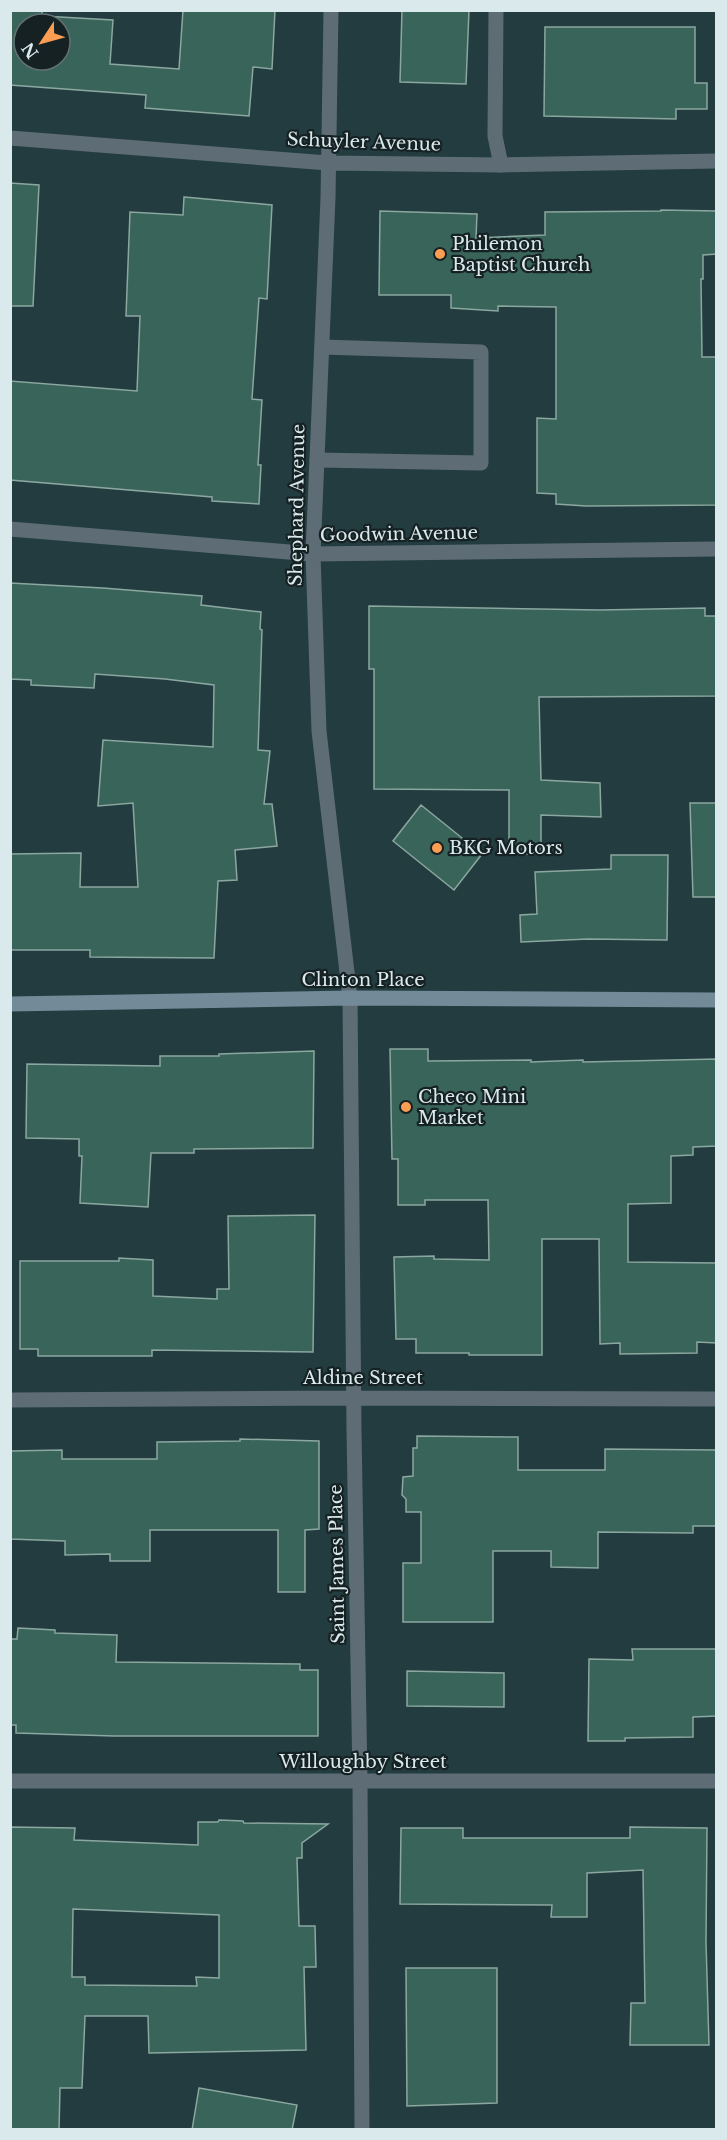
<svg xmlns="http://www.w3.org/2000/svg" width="727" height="2140" viewBox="0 0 727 2140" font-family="'Libre Baskerville',serif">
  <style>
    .building { fill: #386459; stroke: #8ca7a0; stroke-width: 1.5; fill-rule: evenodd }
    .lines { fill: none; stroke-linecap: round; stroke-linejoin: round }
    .lane { stroke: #5e6c76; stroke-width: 15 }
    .street { stroke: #5e6c76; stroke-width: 15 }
    .secondary { stroke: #738a99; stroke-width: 15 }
    .poi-dot { fill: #fc9e52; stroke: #162123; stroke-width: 2 }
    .labels { text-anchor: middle; stroke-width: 4.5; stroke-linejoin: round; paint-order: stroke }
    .street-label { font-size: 18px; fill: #dae9eb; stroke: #162123 }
    .poi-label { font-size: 18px; fill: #dae9eb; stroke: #162123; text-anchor: start }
  </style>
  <rect width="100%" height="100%" fill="#233c40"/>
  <path class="building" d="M 10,10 L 42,10 L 42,16 L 113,20 L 110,64 L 179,69 L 183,10 L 275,10 L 272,69 L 253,67 L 249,116 L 145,108 L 146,95 L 10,85 ZM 24,24 L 60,24 L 60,60 L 24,60 Z
    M 402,10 L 469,10 L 466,84 L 400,82 Z
    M 545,27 L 695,27 L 695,83 L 707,83 L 707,109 L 676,109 L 676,119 L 544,116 Z
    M 10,183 L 39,185 L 33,306 L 10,306 Z
    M 184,197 L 272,205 L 267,299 L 259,298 L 252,399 L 262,400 L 258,465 L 261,465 L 259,504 L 212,501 L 212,497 L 10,480 L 10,381 L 137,391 L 140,316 L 126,316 L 130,212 L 183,215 Z
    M 661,210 L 717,211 L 717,254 L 703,255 L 703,279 L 701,279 L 702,357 L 717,357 L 717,505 L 586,506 L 556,504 L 556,494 L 537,493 L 537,418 L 556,419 L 556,307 L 498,306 L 498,311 L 451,308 L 451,295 L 379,295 L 380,211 L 477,214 L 476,238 L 545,235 L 545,212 L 661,211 Z
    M 10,583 L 103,588 L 202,596 L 201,605 L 261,612 L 260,629 L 262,630 L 258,750 L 270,751 L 264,804 L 272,804 L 277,846 L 235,850 L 237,880 L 218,881 L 214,958 L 90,957 L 90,950 L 10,950 L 10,854 L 81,853 L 80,887 L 138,887 L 133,803 L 98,806 L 103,740 L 213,747 L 214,685 L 165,679 L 95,674 L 94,688 L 31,685 L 31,680 L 10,679 Z
    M 369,606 L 600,610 L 705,608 L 705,616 L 717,616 L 717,696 L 539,697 L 541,780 L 600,783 L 601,817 L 541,815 L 541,854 L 509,854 L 509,790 L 374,789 L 374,669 L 369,669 Z
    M 690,803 L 717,803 L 717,897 L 693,897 Z
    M 421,805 L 482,854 L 454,890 L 393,841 Z
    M 611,855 L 668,855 L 667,940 L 588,939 L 521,942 L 520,915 L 537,914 L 535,872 L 611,869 Z
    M 390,1049 L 428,1049 L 428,1061 L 531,1060 L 531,1062 L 583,1060 L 583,1062 L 717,1059 L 717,1146 L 693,1147 L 693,1155 L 671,1156 L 671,1203 L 628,1204 L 628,1262 L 717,1263 L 717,1343 L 697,1342 L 697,1353 L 620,1354 L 620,1343 L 600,1344 L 599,1239 L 542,1239 L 542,1355 L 469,1355 L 469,1353 L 416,1353 L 416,1339 L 396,1339 L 394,1257 L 434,1256 L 434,1259 L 489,1260 L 488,1200 L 425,1200 L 425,1205 L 398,1205 L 398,1159 L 392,1159 Z
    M 314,1051 L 313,1148 L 194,1149 L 194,1153 L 151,1153 L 148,1207 L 80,1203 L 82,1156 L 79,1156 L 79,1139 L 26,1138 L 27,1064 L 160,1066 L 160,1056 L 219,1056 L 219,1054 Z
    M 315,1215 L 313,1352 L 152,1350 L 152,1356 L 38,1356 L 38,1349 L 20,1349 L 20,1261 L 119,1261 L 119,1258 L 153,1260 L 153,1296 L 217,1299 L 217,1289 L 229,1289 L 228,1216 Z
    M 417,1436 L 518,1437 L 518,1470 L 605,1470 L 605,1449 L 717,1450 L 717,1526 L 693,1526 L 693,1533 L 598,1532 L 598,1568 L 551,1567 L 551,1551 L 493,1551 L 493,1622 L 403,1622 L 403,1563 L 421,1563 L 421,1512 L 406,1512 L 406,1499 L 402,1495 L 403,1477 L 413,1476 L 413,1448 L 417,1448 Z
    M 240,1439 L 319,1441 L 319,1529 L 305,1530 L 305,1592 L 278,1592 L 278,1530 L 150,1530 L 150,1561 L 110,1561 L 110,1554 L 65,1555 L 65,1541 L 10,1539 L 10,1451 L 62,1450 L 62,1459 L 157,1459 L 157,1442 L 240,1441 Z
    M 18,1628 L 55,1630 L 55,1633 L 117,1635 L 116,1662 L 300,1664 L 300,1670 L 318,1670 L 318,1736 L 114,1736 L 16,1733 L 16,1725 L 10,1725 L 10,1639 L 17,1639 Z
    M 632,1649 L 717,1649 L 717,1716 L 693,1717 L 693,1737 L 625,1738 L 625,1741 L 588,1741 L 589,1659 L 633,1660 Z
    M 407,1671 L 504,1673 L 504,1707 L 407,1706 Z
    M 219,1820 L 243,1821 L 244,1823 L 328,1824 L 302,1843 L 302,1858 L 297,1858 L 299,1926 L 315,1926 L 316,1967 L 304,1967 L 306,2050 L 149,2053 L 148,2016 L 85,2016 L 82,2088 L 60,2088 L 59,2130 L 10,2130 L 10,1827 L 75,1828 L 74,1840 L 198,1845 L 198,1822 L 218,1822 ZM 73,1909 L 219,1915 L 219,1978 L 196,1977 L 197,1986 L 85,1985 L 85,1977 L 72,1977 Z
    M 630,1827 L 707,1828 L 706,1942 L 709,2045 L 630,2045 L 631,2003 L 645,2003 L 643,1870 L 587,1873 L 587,1917 L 551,1917 L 552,1905 L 400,1904 L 401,1828 L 463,1828 L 463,1838 L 630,1838 Z
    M 406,1968 L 497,1968 L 497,2103 L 407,2106 Z
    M 199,2088 L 297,2105 L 292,2130 L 192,2130 Z"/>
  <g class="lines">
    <path class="lane" d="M 496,10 L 495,136 L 501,165
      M 317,460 L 481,463 L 481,352 L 322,347"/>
    <path class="street" d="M 331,10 L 328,198 L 313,554 L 319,731 L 350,998 L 354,1430 L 360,1781 L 362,2130
      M 10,138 L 328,163 L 501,165 L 716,161
      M 10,529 L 313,554 L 716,549
      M 10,1400 L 354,1398 L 716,1399
      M 10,1781 L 716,1781"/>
    <path class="secondary" d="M 10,1004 L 350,998 L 716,1000"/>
  </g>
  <g class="poi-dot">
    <circle cx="440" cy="254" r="6"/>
    <circle cx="437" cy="848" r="6"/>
    <circle cx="406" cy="1107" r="6"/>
  </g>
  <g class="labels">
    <g class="street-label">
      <text transform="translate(364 142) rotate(2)" y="6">Schuyler Avenue</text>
      <text transform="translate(297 505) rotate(-89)" y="6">Shephard Avenue</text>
      <text transform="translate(399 534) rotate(-1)" y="6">Goodwin Avenue</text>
      <text x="363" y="986">Clinton Place</text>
      <text x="363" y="1384">Aldine Street</text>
      <text transform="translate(337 1564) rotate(-91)" y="6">Saint James Place</text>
      <text x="363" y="1768">Willoughby Street</text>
    </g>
    <g class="poi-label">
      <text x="452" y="250">Philemon<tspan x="452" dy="21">Baptist Church</tspan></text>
      <text x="449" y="854">BKG Motors</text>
      <text x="418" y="1103">Checo Mini<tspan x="418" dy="21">Market</tspan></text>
    </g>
  </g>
  <rect width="727" height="2140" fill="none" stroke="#dae9eb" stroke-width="24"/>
  <g transform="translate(42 42) rotate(234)"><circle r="28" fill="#162123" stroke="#647173" stroke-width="1.5"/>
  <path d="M0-4.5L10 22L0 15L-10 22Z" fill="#fc9e52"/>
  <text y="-9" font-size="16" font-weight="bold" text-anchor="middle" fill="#dae9eb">N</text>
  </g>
</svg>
